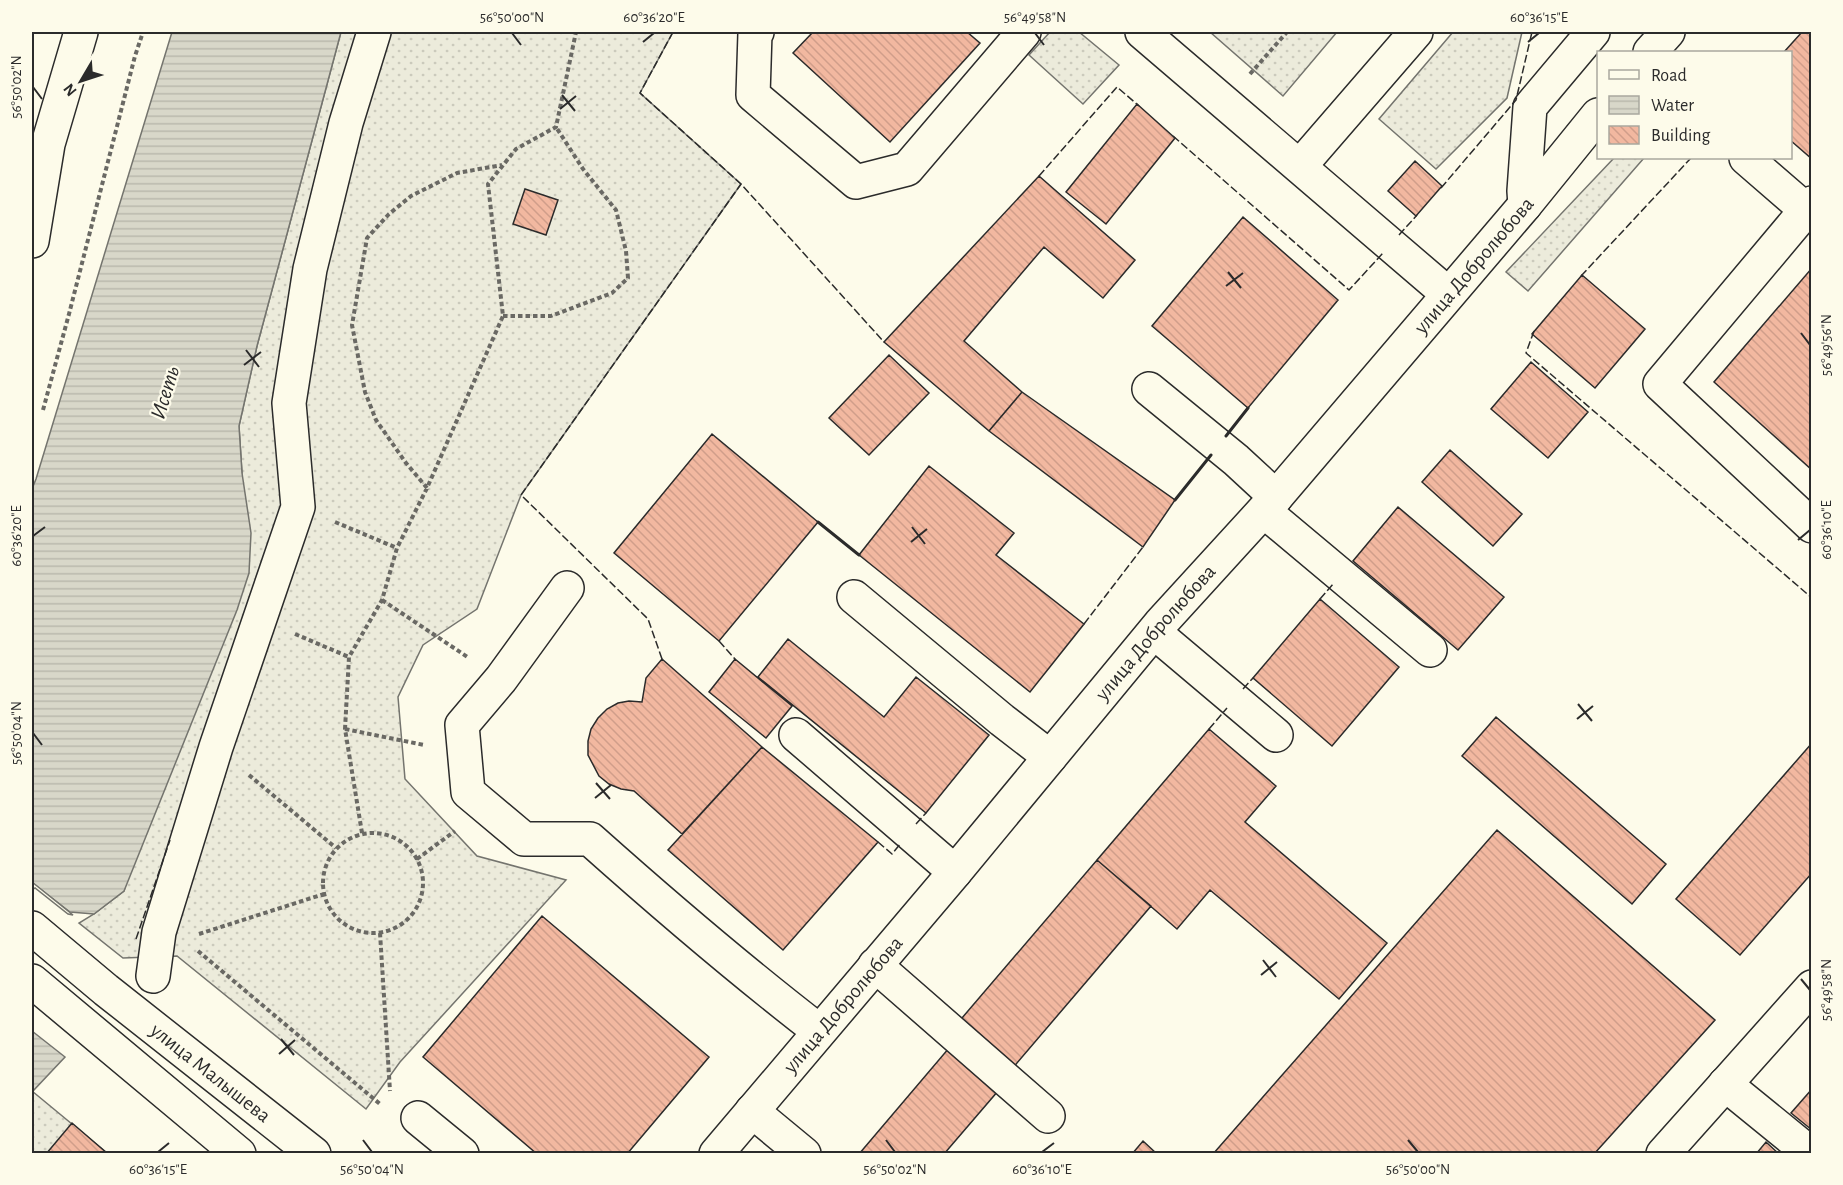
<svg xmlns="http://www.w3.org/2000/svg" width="1843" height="1185" viewBox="0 0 1843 1185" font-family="'Alegreya Sans',sans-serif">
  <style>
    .grass { fill: url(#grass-dots); stroke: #74746e; stroke-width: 1.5 }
    .water { fill: url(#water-rules); stroke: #74746e; stroke-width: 1.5 }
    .pier { fill: #fdfbea; stroke: #74746e; stroke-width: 1.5 }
    .building { fill: url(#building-back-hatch); stroke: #2b2b2b; stroke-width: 1.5 }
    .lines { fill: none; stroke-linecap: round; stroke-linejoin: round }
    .minor-casing { stroke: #2b2b2b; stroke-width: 36 }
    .major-casing { stroke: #2b2b2b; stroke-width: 36 }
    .path { stroke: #6a6964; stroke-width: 4; stroke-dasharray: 4.5 3; stroke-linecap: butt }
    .minor { stroke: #fdfbea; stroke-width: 33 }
    .major { stroke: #fdfbea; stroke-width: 33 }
    .fence { stroke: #2b2b2b; stroke-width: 1.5; stroke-dasharray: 8 3; stroke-linecap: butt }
    .wall { stroke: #2b2b2b; stroke-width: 3 }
    .ticks { fill: none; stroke: #2b2b2b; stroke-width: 2 }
    .labels { text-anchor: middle; stroke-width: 4.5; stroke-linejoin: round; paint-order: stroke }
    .street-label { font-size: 21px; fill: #2b2b2b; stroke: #fdfbea }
    .water-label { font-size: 22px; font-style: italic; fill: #2b2b2b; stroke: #fdfbea }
    .neatline { fill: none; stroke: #2b2b2b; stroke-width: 2 }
    .ticks-label { font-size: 15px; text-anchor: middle; fill: #2b2b2b }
  </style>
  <defs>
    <pattern id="grass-dots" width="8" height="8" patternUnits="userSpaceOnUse" patternTransform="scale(1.5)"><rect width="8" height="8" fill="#ecebdb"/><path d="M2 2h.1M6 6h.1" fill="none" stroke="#cbcabc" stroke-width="1.8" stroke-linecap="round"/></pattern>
    <pattern id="water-rules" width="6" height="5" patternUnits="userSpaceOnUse" patternTransform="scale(1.5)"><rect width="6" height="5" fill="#d8d7c9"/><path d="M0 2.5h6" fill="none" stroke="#bab9ad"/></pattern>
    <pattern id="building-back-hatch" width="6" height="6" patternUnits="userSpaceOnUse" patternTransform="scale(1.5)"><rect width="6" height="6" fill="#f2b8a0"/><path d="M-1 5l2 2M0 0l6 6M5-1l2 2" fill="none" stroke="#d09e8a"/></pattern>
  </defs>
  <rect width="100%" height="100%" fill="#fdfbea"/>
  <path class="grass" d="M 341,32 L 673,32 L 640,93 L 741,184 L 521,495 L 477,609 L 423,645 L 398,697 L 405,779 L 477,856 L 566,880 L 400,1062 L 366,1109 L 177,956 L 123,958 L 79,923 L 94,914 L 124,891 L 242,473 L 239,426 L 257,346 Z
    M 1050,32 L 1079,32 L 1119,65 L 1083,104 L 1029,55 Z
    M 1210,32 L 1337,32 L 1283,96 Z
    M 1453,32 L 1522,32 L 1507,98 L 1436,169 L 1379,119 Z
    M 1614,158 L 1644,158 L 1528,291 L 1506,272 Z
    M 32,1091 L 107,1153 L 32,1153 Z"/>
  <path class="water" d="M 172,32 L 341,32 L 257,346 L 239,426 L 242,473 L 251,533 L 249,573 L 237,610 L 124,891 L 94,914 L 70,912 L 34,884 L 32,887 L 32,489 L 36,479 Z
    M 32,1031 L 65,1057 L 32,1092 Z"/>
  <path class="pier" d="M 32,882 L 73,915 L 68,914 L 35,888 L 32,890 Z"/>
  <path class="building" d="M 813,32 L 967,32 L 980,43 L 890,142 L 793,53 Z
    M 1802,32 L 1812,32 L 1812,159 L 1790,140 L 1790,52 L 1784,52 Z
    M 1137,104 L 1175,138 L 1106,224 L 1066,192 Z
    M 1415,161 L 1442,186 L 1416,216 L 1388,191 Z
    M 1039,176 L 1135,260 L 1103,298 L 1044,247 L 964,341 L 1022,392 L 989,431 L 884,342 Z
    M 525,189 L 558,200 L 546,235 L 513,224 Z
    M 1243,217 L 1338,300 L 1248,408 L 1152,326 Z
    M 1812,268 L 1812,470 L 1714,382 Z
    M 1582,275 L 1645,329 L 1595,388 L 1532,334 Z
    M 889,355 L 929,393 L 869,455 L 829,418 Z
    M 1531,362 L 1588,412 L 1548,458 L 1491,409 Z
    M 1022,392 L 1175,500 L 1143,547 L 989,431 Z
    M 712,434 L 818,522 L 719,641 L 614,553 Z
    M 1450,450 L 1522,514 L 1493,546 L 1422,482 Z
    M 929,466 L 1014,533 L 996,555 L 1084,624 L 1030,692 L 859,555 Z
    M 1398,507 L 1504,597 L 1458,650 L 1353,561 Z
    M 1320,599 L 1399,667 L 1332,746 L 1253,678 Z
    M 788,639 L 884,717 L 916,677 L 989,735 L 926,813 L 758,677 Z
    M 662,659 L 762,747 L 682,834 L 634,791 L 621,789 L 609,784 L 599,776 L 588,755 L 588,741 L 591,729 L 598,718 L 607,709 L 618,703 L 629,701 L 642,702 L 646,678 Z
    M 735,659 L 792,706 L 766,738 L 709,692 Z
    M 1496,717 L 1666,864 L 1632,904 L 1462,756 Z
    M 1209,729 L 1276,786 L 1245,822 L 1387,943 L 1339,999 L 1210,890 L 1177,929 L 1097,860 Z
    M 1812,743 L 1812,873 L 1740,955 L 1676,899 Z
    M 762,747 L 878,842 L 783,950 L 668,850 Z
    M 1497,830 L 1715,1020 L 1594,1154 L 1213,1154 Z
    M 1097,860 L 1151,906 L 1011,1070 L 956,1025 Z
    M 542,916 L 709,1057 L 627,1154 L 537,1154 L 423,1057 Z
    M 949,1048 L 998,1091 L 944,1154 L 859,1154 Z
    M 1812,1089 L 1812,1130 L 1791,1113 Z
    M 72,1123 L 108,1154 L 46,1154 Z
    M 1143,1141 L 1157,1154 L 1132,1154 Z
    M 1766,1142 L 1779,1154 L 1756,1154 Z"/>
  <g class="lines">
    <defs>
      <g id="minor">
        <path d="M 757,32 L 755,33 L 753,95 L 856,182 L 907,169 L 1024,32"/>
        <path d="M 1142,32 L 1448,294"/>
        <path d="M 1650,52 L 1668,32"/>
        <path d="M 1746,158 L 1806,210"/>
        <path d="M 1300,166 L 1416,32"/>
        <path d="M 1812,203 L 1660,384 L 1812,526"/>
        <path d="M 1525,205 L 1524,191 L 1530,107 L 1593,32"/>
        <path d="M 32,241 L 48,144 L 81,32"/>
        <path d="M 1149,389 L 1236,460 L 1276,497"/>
        <path d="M 1264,511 L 1430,650"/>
        <path d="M 567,588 L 501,679 L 462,725 L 468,792 L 524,839 L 590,839 C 664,905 740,970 819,1031"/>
        <path d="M 854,597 L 1002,720 L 1050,757"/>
        <path d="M 1154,632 L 1276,735"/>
        <path d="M 796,735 L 955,872"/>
        <path d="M 875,965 L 1048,1116"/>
        <path d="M 153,976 L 159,932 L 216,747 L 298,507 L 289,403 L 310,269 L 346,123 L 374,32"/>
        <path d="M 1725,1084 L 1811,1154"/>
        <path d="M 752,1111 L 804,1154"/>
        <path d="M 418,1118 L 462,1154"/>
        <path id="s1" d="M 716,1154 L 955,872 L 1160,624 L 1276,497 L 1525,205 L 1598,115"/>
        <path d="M 1663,1154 L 1812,987"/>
      </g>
      <g id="major">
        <path id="s2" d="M 32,928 L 106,990 L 314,1154"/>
        <path d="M 32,981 L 239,1154"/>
      </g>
    </defs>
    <use href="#minor" class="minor-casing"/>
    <use href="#major" class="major-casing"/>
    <path class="path" d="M 1250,74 L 1287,32
      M 503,316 L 551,316 L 612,293 L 628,278 L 626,251 L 616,210 L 583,169 L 556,127
      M 43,410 L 69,314 L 135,56 L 143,32
      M 427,488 L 406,463 L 376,420 L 365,392 L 352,325 L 367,238 L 389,214 L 411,196 L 457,173 L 502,165
      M 335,522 L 397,548
      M 382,600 L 469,658
      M 295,634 L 349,657
      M 345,729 L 424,745
      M 249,775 L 336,848
      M 362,833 L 345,729 L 349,657 L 382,600 L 397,548 L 427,488 L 503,316 L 488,184 L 516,149 L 556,127 L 576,32
      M323 883a50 50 0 1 1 100 0a50 50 0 1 1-100 0Z
      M 417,859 L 455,831
      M 380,933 L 390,1091
      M 199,934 L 324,894
      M 198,951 L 380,1104"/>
    <use href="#minor" class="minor"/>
    <use href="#major" class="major"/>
    <path class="fence" d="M 673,32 L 640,93 L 741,184 L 884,342
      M 1173,136 L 1349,290 L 1383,253
      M 1039,176 L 1117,87 L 1139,106
      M 1441,188 L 1516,100 L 1532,32
      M 1399,235 L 1417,215
      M 1581,276 L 1691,158
      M 1534,331 L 1526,353 L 1812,598
      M 1320,599 L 1333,584
      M 1084,624 L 1143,547
      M 719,641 L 735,659
      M 662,659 L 648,619 L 521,495 L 741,184
      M 1243,689 L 1253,678
      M 1209,729 L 1227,708
      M 916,824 L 926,813
      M 878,842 L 892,854 L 901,843
      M 136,939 L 170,840"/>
    <path class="wall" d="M 1226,436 L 1248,408
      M 1175,500 L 1211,455
      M 818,522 L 859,555"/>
  </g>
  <path class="ticks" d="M 512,33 L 521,45M 1035,33 L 1044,45M 643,42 L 654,33M 1528,42 L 1539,33M 33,87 L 42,99M 562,95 L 575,111M 560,109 L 576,96M 1228,272 L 1241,288M 1226,286 L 1243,273M 1801,333 L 1810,345M 246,350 L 259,367M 244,365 L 261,352M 912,527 L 925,544M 33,536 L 45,527M 1798,540 L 1810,530M 911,542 L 927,529M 1578,704 L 1592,721M 1577,719 L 1593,706M 33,733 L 42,745M 596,783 L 610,799M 595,798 L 611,785M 1263,960 L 1276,977M 1261,975 L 1277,962M 1801,979 L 1810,990M 281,1039 L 294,1055M 279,1054 L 295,1040M 363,1140 L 372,1152M 886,1140 L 895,1152M 1408,1140 L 1418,1152M 158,1152 L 169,1143M 1042,1152 L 1054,1143"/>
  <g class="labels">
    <g class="street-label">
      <text dy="7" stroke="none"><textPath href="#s1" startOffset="1168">улица Добролюбова</textPath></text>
      <text dy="7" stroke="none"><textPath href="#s1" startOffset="682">улица Добролюбова</textPath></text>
      <text dy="7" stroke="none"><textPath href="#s1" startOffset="196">улица Добролюбова</textPath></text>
      <text dy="7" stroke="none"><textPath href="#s2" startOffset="230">улица Малышева</textPath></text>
    </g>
    <g class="water-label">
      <text transform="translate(164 392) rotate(-73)" y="8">Исеть</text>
    </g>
  </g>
  <rect width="1843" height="1185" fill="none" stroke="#fdfbea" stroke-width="66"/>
  <rect x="1597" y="51" width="195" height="108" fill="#fdfbea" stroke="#a9a89e" stroke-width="1.5"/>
  <rect x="1609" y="70" width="30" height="9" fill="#fdfbea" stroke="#a9a89e" stroke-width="1.5"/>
  <text x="1651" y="81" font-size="18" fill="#2b2b2b">Road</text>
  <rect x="1609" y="96" width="30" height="18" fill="url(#water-rules)" stroke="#a9a89e" stroke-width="1.5"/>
  <text x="1651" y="111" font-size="18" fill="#2b2b2b">Water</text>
  <rect x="1609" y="126" width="30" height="18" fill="url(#building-back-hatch)" stroke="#a9a89e" stroke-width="1.5"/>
  <text x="1651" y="141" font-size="18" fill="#2b2b2b">Building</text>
  <g transform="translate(81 81) rotate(231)" stroke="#fdfbea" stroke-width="4.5" paint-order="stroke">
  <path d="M0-4.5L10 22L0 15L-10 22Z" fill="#2b2b2b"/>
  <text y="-9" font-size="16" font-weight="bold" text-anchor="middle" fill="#2b2b2b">N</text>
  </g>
  <rect x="33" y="33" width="1777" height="1119" class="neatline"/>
  <g class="ticks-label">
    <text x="512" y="22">56°50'00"N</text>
    <text x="654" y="22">60°36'20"E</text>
    <text x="1035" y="22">56°49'58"N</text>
    <text x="1539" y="22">60°36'15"E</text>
    <text transform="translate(16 87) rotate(-90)" y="5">56°50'02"N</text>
    <text transform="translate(1826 345) rotate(-90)" y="5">56°49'56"N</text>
    <text transform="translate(1826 530) rotate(-90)" y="5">60°36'10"E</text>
    <text transform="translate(16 536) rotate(-90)" y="5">60°36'20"E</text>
    <text transform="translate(16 733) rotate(-90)" y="5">56°50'04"N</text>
    <text transform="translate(1826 990) rotate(-90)" y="5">56°49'58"N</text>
    <text x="158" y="1174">60°36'15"E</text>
    <text x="372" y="1174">56°50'04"N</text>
    <text x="895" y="1174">56°50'02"N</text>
    <text x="1042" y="1174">60°36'10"E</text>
    <text x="1418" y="1174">56°50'00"N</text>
  </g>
</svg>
